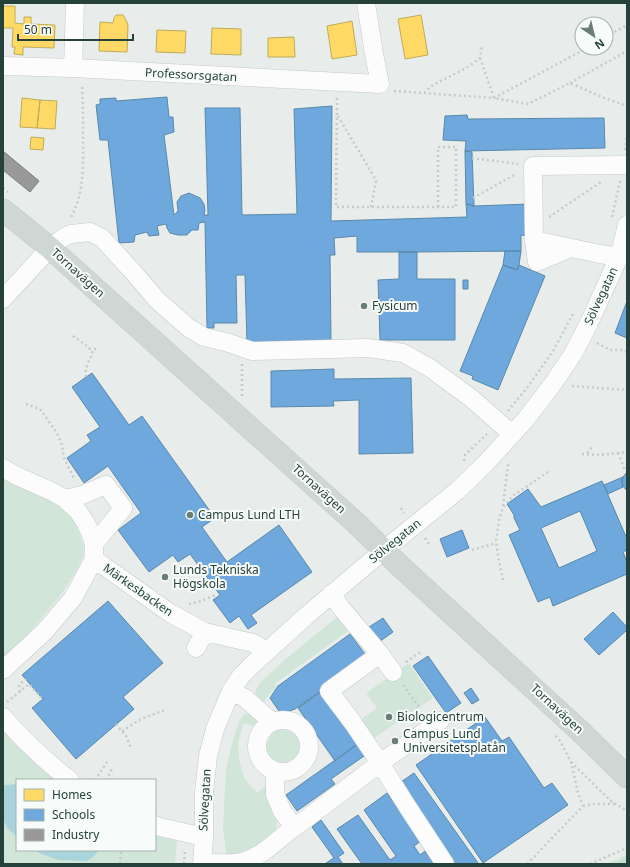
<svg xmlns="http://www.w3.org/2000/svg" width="630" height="867" viewBox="0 0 630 867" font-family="'Noto Sans',sans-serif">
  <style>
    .green { fill: #d1e6d8 }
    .water { fill: #a9d4db }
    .homes { fill: #ffd966; stroke: #bdac59 }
    .schools { fill: #6fa8dc; stroke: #5889ab; fill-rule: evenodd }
    .industry { fill: #999; stroke: #767f7c }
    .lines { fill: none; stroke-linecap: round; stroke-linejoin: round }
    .minor-casing { stroke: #c5cac8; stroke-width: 19 }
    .major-casing { stroke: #c3ccc9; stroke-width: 23 }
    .path { stroke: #c3ccca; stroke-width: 2.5; stroke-dasharray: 2 3; stroke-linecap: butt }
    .minor { stroke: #fcfcfc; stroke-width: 18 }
    .major { stroke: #cfd7d5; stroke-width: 22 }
    .tram { stroke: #c9cdcc; stroke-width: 1 }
    .poi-dot { fill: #697e78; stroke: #f7fbf9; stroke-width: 1.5 }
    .labels { text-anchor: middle; stroke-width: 4; stroke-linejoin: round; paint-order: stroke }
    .street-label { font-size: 12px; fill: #24423a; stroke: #f7fbf9 }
    .poi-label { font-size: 12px; fill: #24423a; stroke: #f7fbf9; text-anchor: start }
  </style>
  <rect width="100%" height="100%" fill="#e8edeb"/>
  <path class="green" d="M 3,474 L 58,504 L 73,519 L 80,534 L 84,548 L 83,557 L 77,570 L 60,596 L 35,626 L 7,656 L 3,664 Z
    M 340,616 L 346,624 L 347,632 L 276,683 L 275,688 L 263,702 L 255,693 L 259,684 L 282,662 L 332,621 Z
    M 409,663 L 433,698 L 374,738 L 361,719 L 377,708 L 366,693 Z
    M 245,714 C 255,714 257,719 259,728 L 244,723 C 237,739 237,754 242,770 C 243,773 243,776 245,779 C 248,784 253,788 257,793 L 267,785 L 277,817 L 276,836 L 257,849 L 227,859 L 223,827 L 226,769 L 233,740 L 239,721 Z
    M 3,729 L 24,752 L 60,780 L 17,780 L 17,784 L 5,785 L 3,787 Z
    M 277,729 C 314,728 306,774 279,766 C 273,764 269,760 267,753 C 264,744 270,735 277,729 Z
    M 3,819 L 7,828 L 17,837 L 17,850 L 34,850 L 39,853 L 58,860 L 92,858 L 100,850 L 155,850 L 155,830 L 177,836 L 175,864 L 3,864 Z
    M 627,854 L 627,864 L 605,864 L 616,860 Z"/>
  <path class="water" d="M 17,784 L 17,837 L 7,828 L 3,819 L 3,787 L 5,785 Z
    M 34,850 L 100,850 L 92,858 L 86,861 L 58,860 L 39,853 Z"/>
  <path class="homes" d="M 3,6 L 15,6 L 15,23 L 24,24 L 24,17 L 31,17 L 31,24 L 55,25 L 54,48 L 23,47 L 23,55 L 14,54 L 15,47 L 12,47 L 13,28 L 3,28 Z
    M 116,15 L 123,15 L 126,20 L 128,25 L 127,52 L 99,51 L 100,22 L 113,23 L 114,18 Z
    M 421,15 L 428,55 L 405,59 L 398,19 Z
    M 352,21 L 357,55 L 332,59 L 327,26 Z
    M 212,28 L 241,29 L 241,55 L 211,54 Z
    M 157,30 L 186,31 L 185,53 L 156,52 Z
    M 294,37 L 295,57 L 268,57 L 268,38 Z
    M 22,98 L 40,100 L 37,128 L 20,127 Z
    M 40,100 L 57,101 L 55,129 L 37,128 Z
    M 31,137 L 44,138 L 43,150 L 30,149 Z"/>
  <path class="schools" d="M 167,97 L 169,117 L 173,117 L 174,132 L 164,135 L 174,215 L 178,211 L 177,202 L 181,196 L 189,193 L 200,198 L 204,204 L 205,210 L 204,215 L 208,215 L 205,108 L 240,108 L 242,215 L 297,214 L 294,109 L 332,106 L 331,221 L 467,217 L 466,204 L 474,206 L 529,204 L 529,236 L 521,235 L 521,251 L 417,252 L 357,252 L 357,236 L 334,238 L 335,255 L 330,255 L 331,342 L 247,344 L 245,275 L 236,275 L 237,323 L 214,323 L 214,328 L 207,328 L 205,222 L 199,223 L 198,230 L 192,230 L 187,235 L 178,235 L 170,233 L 167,228 L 166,224 L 157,226 L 159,235 L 149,236 L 147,232 L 135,235 L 134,242 L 119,243 L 108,140 L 100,140 L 96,105 L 100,104 L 100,99 L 116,98 L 116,101 Z
    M 467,115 L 468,119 L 604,118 L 605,148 L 465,151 L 466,141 L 443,140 L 445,116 Z
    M 465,151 L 472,152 L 474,206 L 466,204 Z
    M 505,251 L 521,251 L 519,265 L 517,270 L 503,265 Z
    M 399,252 L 417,252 L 417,279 L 455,279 L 455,340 L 380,340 L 378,280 L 399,279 Z
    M 503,265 L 517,270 L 519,265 L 545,276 L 498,390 L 472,379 L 473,376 L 460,371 Z
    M 463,280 L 468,280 L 468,289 L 463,289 Z
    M 627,301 L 627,338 L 615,333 Z
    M 334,369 L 334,379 L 411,378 L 413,453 L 359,454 L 359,400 L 333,401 L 334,406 L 271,407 L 271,371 Z
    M 92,373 L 129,425 L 142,416 L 215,518 L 202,527 L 227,562 L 279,525 L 312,572 L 251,615 L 257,623 L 248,629 L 239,616 L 230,623 L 213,600 L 220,595 L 190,554 L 178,562 L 173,555 L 149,572 L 118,530 L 141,513 L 108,466 L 84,483 L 67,458 L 91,441 L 87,435 L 100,427 L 72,387 Z
    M 627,472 L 627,491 L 622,485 L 622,480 L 623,477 Z
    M 623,477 L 622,480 L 623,487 L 608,494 L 604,485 Z
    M 602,481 L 627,539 L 627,550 L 623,552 L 627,562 L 627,574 L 553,606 L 550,597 L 538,602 L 509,535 L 520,530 L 514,518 L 514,515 L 507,504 L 528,489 L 541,507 ZM 580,511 L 597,551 L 559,568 L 541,528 Z
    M 462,530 L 469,548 L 447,557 L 440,539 Z
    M 108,601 L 163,663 L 123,697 L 134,709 L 76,759 L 32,708 L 43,699 L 22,675 Z
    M 613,612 L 627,627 L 627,630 L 599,655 L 584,639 Z
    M 383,618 L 393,632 L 376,644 L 366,629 Z
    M 350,634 L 368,658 L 295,709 L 281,714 L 270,698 L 278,686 Z
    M 428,656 L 461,703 L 446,713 L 413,666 Z
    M 471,688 L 479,700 L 472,704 L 464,693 Z
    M 322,691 L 359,743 L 335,761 L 298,708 Z
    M 485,717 L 502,741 L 509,737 L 544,788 L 552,783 L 568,805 L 483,863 L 416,765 Z
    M 359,743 L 367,754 L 331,779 L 335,784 L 297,811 L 286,795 Z
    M 414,773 L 478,863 L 477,864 L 454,864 L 398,784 Z
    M 387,793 L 421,841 L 414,846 L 420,855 L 425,851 L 434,864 L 362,864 L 337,829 L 358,815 L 390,860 L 396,856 L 364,810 Z
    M 321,820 L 344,853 L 338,857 L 343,864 L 327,864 L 326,863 L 334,858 L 312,827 Z"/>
  <path class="industry" d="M 3,151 L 39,181 L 30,192 L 3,170 Z"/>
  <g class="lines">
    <defs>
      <path id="minor" d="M 3,66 L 73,68 L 380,84 L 374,54 L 366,3
        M 73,68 L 75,3
        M 534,240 L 537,262 L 571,248
        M 619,257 L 600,254 L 534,240 L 533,166 L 627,165
        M 3,299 L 50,248 L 64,237 L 71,234 L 90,232 L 102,238 L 134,273 L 157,300 L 189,328 L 204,337 L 226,342 L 252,351 L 368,348 L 403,353 L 430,368 L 471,398 L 512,434
        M 3,468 L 15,475 L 53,492 L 65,499 L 77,510 L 86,523 L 90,532 L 94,544 L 94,559
        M 65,499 L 82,495 L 106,485 L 123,508 L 117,516 L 94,544
        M 94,559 L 170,613 L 205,632 L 253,643 L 266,651
        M 331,594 L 342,609 L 380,654
        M 196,648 L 205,632
        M 3,670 L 44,632 L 73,598 L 94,559
        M 393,672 L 380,654 L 329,691 L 353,723 L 380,763 L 440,721
        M 231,691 L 245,698 L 272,722
        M 3,717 C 24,741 45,761 70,780
        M257 746a26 26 0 1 1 52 0a26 26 0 1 1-52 0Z
        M 275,771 L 275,794 L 282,811 L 294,827
        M 155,825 L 160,827 L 204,837
        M 202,862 C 214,863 234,865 245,861 C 264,855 277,840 292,829 C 322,807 351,785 380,763 L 407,806 L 445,864
        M 202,864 L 204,837 L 204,792 L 208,756 L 215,729 L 231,691 L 241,676 L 253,664 L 306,616 L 384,550 L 457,491 L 486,463 L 526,419 L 552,385 L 573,354 L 589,323 L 619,257 L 627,225"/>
      <path id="major" d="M 3,210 L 50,248 L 357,524 L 400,566 L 580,731 L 627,777"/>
    </defs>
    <use href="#minor" class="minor-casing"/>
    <use href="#major" class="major-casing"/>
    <path class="path" d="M 606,37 L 627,25
      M 480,58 L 494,98 L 528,104 L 570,83 L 602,97 L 627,106
      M 570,83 L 627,51
      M 394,91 L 494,98 L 587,48
      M 424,93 L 433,85 L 468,67 L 480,58 L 482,45
      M 337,98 L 336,207 L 456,207 L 456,147 L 438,147 L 438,207
      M 338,116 L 374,177 L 376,181 L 371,207
      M 625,150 L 627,133
      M 472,158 L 518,164
      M 3,188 L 8,192
      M 473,198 L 516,174
      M 71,217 C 85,192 83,162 83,134 C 83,117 83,101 82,84
      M 549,217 L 601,182
      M 612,217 L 620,181
      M 73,336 L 87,346 L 92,351
      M 597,343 L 610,350 L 623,350 L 627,352
      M 627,348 L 627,349
      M 242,364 L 242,397
      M 86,377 C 84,369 89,361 92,354 L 92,351 L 97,348
      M 572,386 L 627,390
      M 26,404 L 40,409 L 57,433 L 62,445 L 64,458 L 75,480
      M 508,411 L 527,388 L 553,351 L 574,312
      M 587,453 L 593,446
      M 618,453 L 625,470
      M 582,454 L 600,455 L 627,452
      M 464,461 L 465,455 L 487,434
      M 503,506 L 508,464
      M 401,508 L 404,513
      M 425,538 L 429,544
      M 472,550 L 496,543
      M 503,580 L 499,561 L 496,541 L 499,520 L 503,507 L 514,495 L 548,472
      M 189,604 L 202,601 L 215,595
      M 406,662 L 422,651
      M 403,685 L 420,708
      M 20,692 L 19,685 L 26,679
      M 7,702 L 29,684 L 42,699
      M 116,724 L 126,736 L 131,748
      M 122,731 L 141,719 L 165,710
      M 571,762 L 611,801 L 627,811
      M 95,780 L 107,762
      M 106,780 L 112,769
      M 583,806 L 595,804 L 614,804
      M 120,864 L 121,850
      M 184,864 L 185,849
      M 527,864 L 583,806 L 578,793 L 571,762 L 560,741 L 554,734
      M 590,864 L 627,848"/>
    <use href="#minor" class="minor"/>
    <use href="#major" class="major"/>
    <path class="tram" d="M 617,864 L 627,859"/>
  </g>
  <g class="poi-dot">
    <circle cx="364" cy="306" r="4"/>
    <circle cx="190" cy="515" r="4"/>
    <circle cx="165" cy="577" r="4"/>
    <circle cx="389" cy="717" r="4"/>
    <circle cx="395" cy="741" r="4"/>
  </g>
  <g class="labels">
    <g class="street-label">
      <text transform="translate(191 75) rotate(3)" y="4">Professorsgatan</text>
      <text transform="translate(78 273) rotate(42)" y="4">Tornavägen</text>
      <text transform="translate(601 296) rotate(-65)" y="4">Sölvegatan</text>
      <text transform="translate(319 489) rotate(42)" y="4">Tornavägen</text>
      <text transform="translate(395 541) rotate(-39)" y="4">Sölvegatan</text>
      <text transform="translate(138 590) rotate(35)" y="4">Märkesbacken</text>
      <text transform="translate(557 709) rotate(43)" y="4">Tornavägen</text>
      <text transform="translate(205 800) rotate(-87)" y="4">Sölvegatan</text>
    </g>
    <g class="poi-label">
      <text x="372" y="310">Fysicum</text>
      <text x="198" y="519">Campus Lund LTH</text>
      <text x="173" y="574">Lunds Tekniska<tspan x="173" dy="14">Högskola</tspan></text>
      <text x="397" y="721">Biologicentrum</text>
      <text x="403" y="738">Campus Lund<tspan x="403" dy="14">Universitetsplatån</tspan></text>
    </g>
  </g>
  <rect width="630" height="867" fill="none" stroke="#24423a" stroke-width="8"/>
  <rect x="16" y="779" width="140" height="72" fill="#f7fbf9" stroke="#a3b1ad"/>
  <rect x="24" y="789" width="20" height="12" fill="#ffd966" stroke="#a3b1ad"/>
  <text x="52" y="799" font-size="12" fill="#24423a">Homes</text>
  <rect x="24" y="809" width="20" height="12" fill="#6fa8dc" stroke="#a3b1ad"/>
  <text x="52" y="819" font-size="12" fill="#24423a">Schools</text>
  <rect x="24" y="829" width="20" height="12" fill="#999999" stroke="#a3b1ad"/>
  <text x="52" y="839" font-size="12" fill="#24423a">Industry</text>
  <g transform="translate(594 36) rotate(145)"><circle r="19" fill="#f7fbf9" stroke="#a3b1ad"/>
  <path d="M0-3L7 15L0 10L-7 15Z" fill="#697e78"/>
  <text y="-6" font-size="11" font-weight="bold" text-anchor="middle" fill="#24423a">N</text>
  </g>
  <path d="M18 34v6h115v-6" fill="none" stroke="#24423a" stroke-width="2"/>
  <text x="24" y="34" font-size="12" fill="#24423a" stroke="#f7fbf9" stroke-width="3" paint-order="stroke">50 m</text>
</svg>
